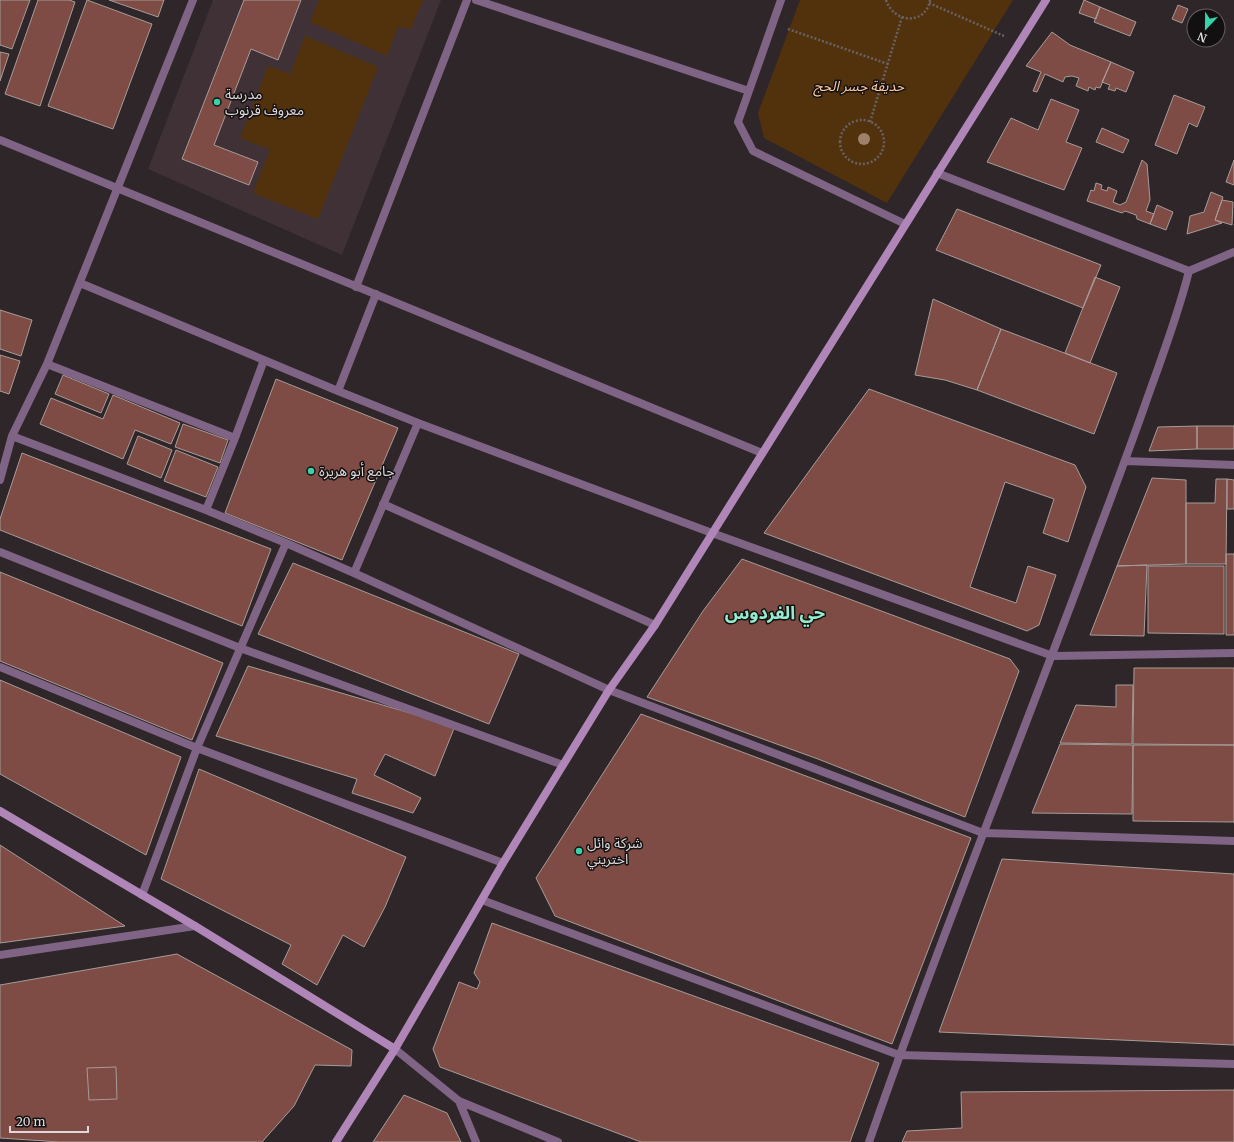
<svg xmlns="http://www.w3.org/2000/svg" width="1234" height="1142" viewBox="0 0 1234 1142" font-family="Merriweather,'Noto Sans Arabic',serif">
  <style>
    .built { fill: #3f3136 }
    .green { fill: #52320d }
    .building { fill: #7e4c44; stroke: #a69c9a }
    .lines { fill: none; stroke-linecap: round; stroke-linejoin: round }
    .path { stroke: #696264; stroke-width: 2.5; stroke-dasharray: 2 2; stroke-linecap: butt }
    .street { stroke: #7f6485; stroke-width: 8 }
    .secondary { stroke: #b086b9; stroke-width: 8 }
    .tree { fill: #9f816a }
    .poi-dot { fill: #32d4a9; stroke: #131011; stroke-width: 1.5 }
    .labels { text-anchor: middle; stroke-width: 3; stroke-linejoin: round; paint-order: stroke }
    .park-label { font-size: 14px; font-style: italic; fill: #fccc9f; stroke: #131011 }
    .poi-label { font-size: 14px; fill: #ded9da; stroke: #131011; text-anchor: start }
    .district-label { font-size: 18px; font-weight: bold; fill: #91edcd; stroke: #131011 }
  </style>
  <rect width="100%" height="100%" fill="#2e2629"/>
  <path class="built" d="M 213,0 L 441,0 L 342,255 L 148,169 Z"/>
  <path class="green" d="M 319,0 L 423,0 L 411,29 L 398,27 L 387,56 L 310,22 Z
    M 800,0 L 1013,0 L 887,203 L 764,138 L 758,113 Z
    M 305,36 L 378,67 L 318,219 L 253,193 L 270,150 L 240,138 L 268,66 L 290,74 Z"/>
  <path class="building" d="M 0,0 L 30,0 L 12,49 L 0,45 Z
    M 38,0 L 69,0 L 75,2 L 40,106 L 5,94 Z
    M 87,0 L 152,24 L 113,129 L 48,106 Z
    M 109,0 L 164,0 L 158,17 Z
    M 244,0 L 301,0 L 278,60 L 251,49 L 214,145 L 258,162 L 249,185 L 182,159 Z
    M 1084,0 L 1100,7 L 1096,19 L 1079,13 Z
    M 1178,5 L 1188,9 L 1182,23 L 1172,19 Z
    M 1100,7 L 1136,22 L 1130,36 L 1094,22 Z
    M 1052,32 L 1070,45 L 1111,62 L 1100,88 L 1096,87 L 1095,90 L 1089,87 L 1088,91 L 1076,86 L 1079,78 L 1072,76 L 1065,77 L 1063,82 L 1045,74 L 1037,92 L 1033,91 L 1041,72 L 1026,66 Z
    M 0,52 L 9,54 L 0,81 Z
    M 1111,62 L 1134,72 L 1126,92 L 1116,88 L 1115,91 L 1108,89 L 1110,85 L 1102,82 Z
    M 1174,95 L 1205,107 L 1197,127 L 1189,123 L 1177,154 L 1155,145 Z
    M 1051,99 L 1079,110 L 1066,142 L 1082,148 L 1064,190 L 987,162 L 1011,118 L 1038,130 Z
    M 1102,128 L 1129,140 L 1123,153 L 1096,142 Z
    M 1142,160 L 1147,164 L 1150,200 L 1146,211 L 1154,214 L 1150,224 L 1137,219 L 1136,215 L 1125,211 L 1122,213 L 1087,201 L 1091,190 L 1094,191 L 1096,183 L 1102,185 L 1101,189 L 1107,191 L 1108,187 L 1117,191 L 1113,202 L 1120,205 L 1126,202 Z
    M 1234,160 L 1234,185 L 1226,182 Z
    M 1211,192 L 1223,197 L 1215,220 L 1222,223 L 1187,234 L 1190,216 L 1204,212 Z
    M 1222,200 L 1233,202 L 1232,225 L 1215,220 Z
    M 1157,205 L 1173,212 L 1166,230 L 1150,224 Z
    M 957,209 L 1101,265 L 1083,308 L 936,250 Z
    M 1095,277 L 1120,287 L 1090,363 L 1065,353 Z
    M 933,299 L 1001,329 L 977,390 L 945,380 L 915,375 Z
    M 0,310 L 32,320 L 21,356 L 0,349 Z
    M 1001,329 L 1117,373 L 1094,434 L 977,390 Z
    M 0,355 L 20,361 L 9,394 L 0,391 Z
    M 63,375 L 109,394 L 101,413 L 55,394 Z
    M 276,379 L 398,428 L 342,560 L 225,513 Z
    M 869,389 L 1075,465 L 1086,487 L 1068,542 L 1043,533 L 1054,499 L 1005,482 L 970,587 L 1016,603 L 1028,566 L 1056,575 L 1039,625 L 1027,631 L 764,533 Z
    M 113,395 L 180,423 L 171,444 L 135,430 L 123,459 L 40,424 L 51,398 L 103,419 Z
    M 183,424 L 228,440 L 220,463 L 175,447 Z
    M 1197,426 L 1197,449 L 1149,451 L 1158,427 Z
    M 1197,426 L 1234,426 L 1234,449 L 1197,449 Z
    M 138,436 L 172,450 L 161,478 L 127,464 Z
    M 176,450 L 218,467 L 206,497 L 164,481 Z
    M 22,453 L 271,549 L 242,626 L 0,530 L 0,519 Z
    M 1152,478 L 1186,480 L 1186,564 L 1117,566 Z
    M 1216,479 L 1227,479 L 1226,564 L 1186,564 L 1186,503 L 1215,503 Z
    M 1227,479 L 1234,480 L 1234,509 L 1227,509 Z
    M 1226,554 L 1234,554 L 1234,635 L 1226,635 Z
    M 742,559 L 1010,659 L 1019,671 L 965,817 L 818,759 L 647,697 L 703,611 Z
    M 293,563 L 519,654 L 489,724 L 258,634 Z
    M 1147,565 L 1144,636 L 1090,635 L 1117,566 Z
    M 1148,566 L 1224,566 L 1224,634 L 1148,633 Z
    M 0,572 L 223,663 L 192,740 L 0,661 Z
    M 248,666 L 455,726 L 435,776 L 385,754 L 374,775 L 421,798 L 413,813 L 352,793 L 357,779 L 216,736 Z
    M 1134,668 L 1234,668 L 1234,745 L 1133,744 Z
    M 0,680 L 181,757 L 146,855 L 0,774 Z
    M 1116,685 L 1133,685 L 1132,744 L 1060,743 L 1076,705 L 1116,707 Z
    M 641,714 L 971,838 L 892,1044 L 555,916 L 536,878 Z
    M 1060,744 L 1133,745 L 1132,814 L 1032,813 Z
    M 1133,745 L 1234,745 L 1234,822 L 1133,821 Z
    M 199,769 L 406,857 L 385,907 L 364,947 L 343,935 L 317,985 L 282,964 L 291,945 L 161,879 Z
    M 0,845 L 125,926 L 0,943 Z
    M 1002,859 L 1234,874 L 1234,1045 L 939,1032 Z
    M 492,923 L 879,1063 L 850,1142 L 641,1142 L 440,1067 L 433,1049 L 459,982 L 477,989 L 480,982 L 474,973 Z
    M 177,954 L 352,1050 L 351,1066 L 315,1065 L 294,1106 L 262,1142 L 60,1142 L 0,1138 L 0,985 Z
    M 116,1067 L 117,1099 L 89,1100 L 87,1068 Z
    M 1234,1090 L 1234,1142 L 902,1142 L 907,1131 L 962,1128 L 961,1092 Z
    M 404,1095 L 447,1113 L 461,1142 L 373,1142 Z"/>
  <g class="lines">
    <path class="path" d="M 886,0 C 894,24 926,25 930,0
      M 929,3 L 1004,36
      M 788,29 L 888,64
      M840 142a22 22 0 1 1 44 0a22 22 0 1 1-44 0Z
      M 870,122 L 902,17"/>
    <path class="street" d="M 476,0 L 749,91
      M 781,0 L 738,122 L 753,151 L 905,224
      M 0,140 L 762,453
      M 937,173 L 1189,271 L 1234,252
      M 80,283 L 338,391 L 418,423 L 712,533 L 1053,656 L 1234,653
      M 356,287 L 467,0
      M 47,364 L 235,438
      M 338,391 L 376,294
      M 12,436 L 206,510 L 286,543 L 354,573 L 609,690 L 983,833 L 1234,841
      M 1125,461 L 1234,465
      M 0,480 L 12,436 L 47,364 L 193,0
      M 383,504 L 655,625
      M 206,510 L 235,438 L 264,360
      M 0,552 L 240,648 L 563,765
      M 354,573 L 418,423
      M 0,667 L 197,748 L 503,863
      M 142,895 L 197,748 L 286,543
      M 482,900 L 899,1055 L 1234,1064
      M 0,955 L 195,926
      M 395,1049 L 459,1101 L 558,1142
      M 459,1101 L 476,1142
      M 869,1142 C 940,938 1022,738 1097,535 C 1114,490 1131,445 1147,399 C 1162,357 1178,315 1189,271"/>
    <path class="secondary" d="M 0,811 L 195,926 L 395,1049
      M 336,1142 L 395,1049 L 503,863 L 563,765 L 609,690 L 655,625 L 1046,0"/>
  </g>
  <circle class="tree" cx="864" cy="139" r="6"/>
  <g class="poi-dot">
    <circle cx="217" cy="102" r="4"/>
    <circle cx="311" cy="471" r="4"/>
    <circle cx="579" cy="851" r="4"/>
  </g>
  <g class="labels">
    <g class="park-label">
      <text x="859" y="91">حديقة جسر الحج</text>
    </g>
    <g class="poi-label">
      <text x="225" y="99">مدرسة<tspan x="225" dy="16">معروف قرنوب</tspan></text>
      <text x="319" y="476">جامع أبو هريرة</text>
      <text x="587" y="848">شركة وائل<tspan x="587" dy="16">اختريني</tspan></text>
    </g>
    <g class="district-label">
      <text x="775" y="619">حي الفردوس</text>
    </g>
  </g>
  <g transform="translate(1206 28) rotate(202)"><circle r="19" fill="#131011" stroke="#646061"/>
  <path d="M0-3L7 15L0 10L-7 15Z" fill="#32d4a9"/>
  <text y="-6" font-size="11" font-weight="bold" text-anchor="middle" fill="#ded9da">N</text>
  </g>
  <path d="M10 1126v6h78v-6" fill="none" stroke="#ded9da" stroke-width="2"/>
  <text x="16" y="1126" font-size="12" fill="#ded9da" stroke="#131011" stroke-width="3" paint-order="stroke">20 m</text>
</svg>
